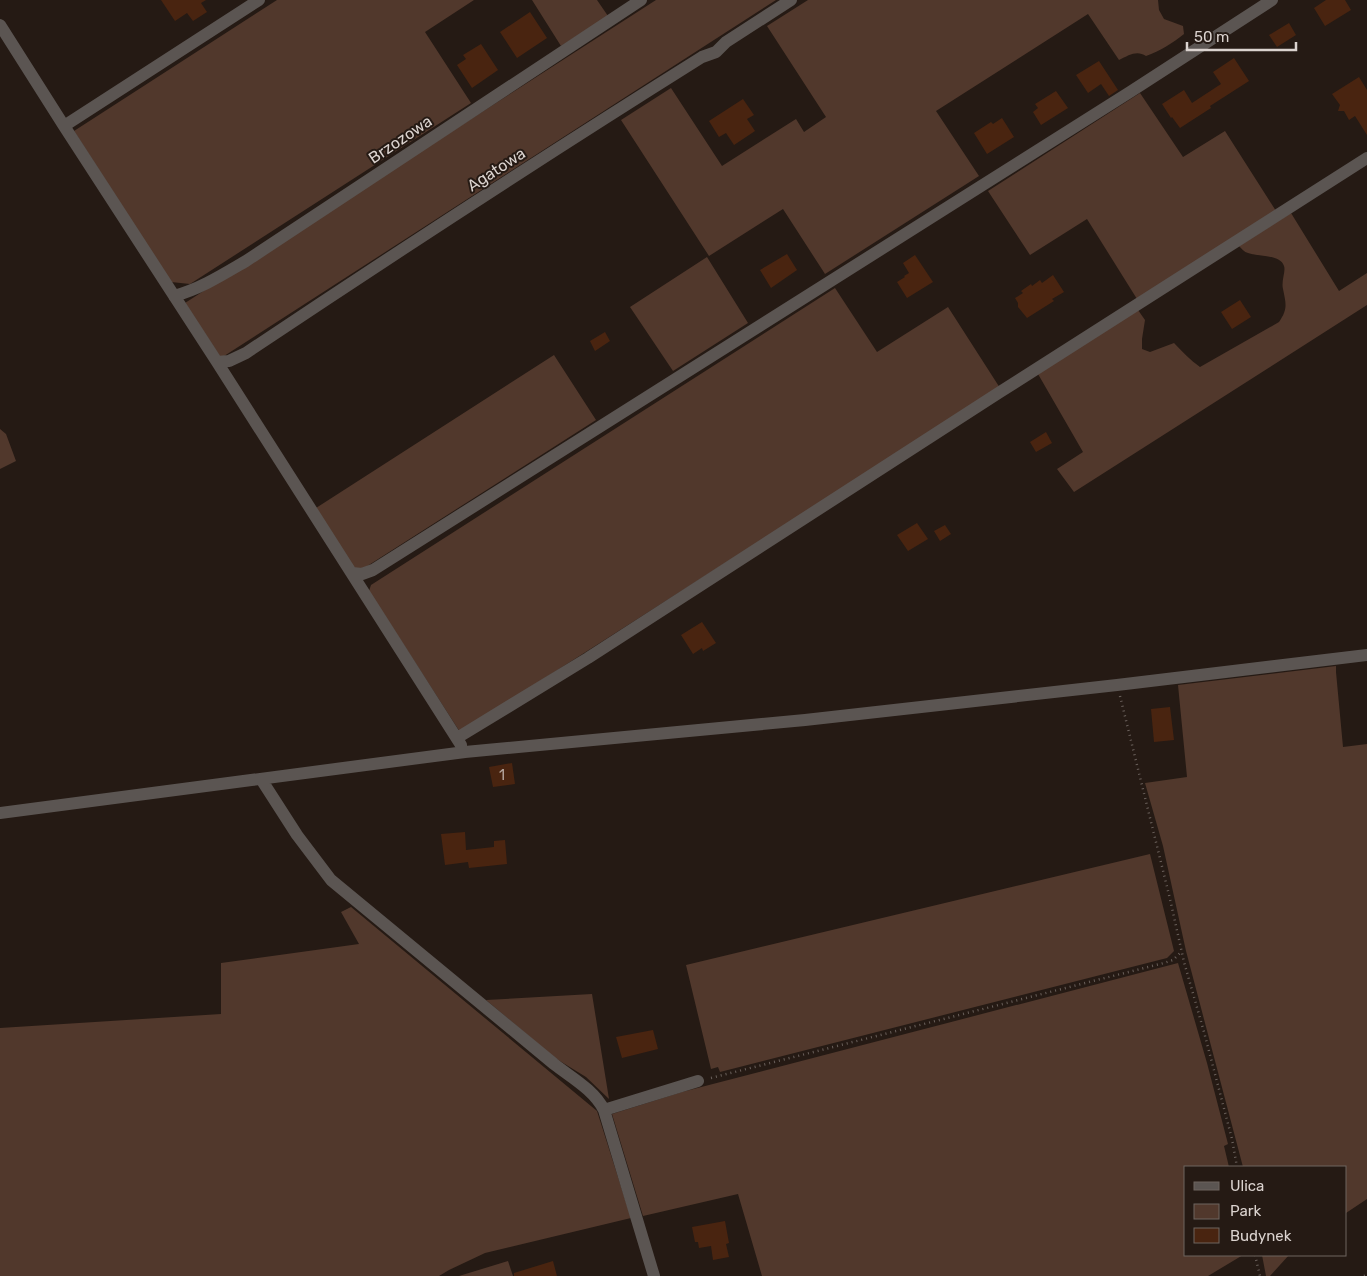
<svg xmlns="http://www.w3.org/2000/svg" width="1367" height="1276" viewBox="0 0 1367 1276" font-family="Rubik,sans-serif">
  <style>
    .green { fill: #51382c }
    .building { fill: #492410 }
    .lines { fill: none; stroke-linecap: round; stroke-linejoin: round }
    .path { stroke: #6a605b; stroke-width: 2.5; stroke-dasharray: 1 4; stroke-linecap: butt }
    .minor { stroke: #5b5552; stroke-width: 12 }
    .labels { text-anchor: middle; stroke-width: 4; stroke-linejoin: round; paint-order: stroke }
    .number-label { font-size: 14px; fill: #b6a79f }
    .street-label { font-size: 16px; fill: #dbd3cf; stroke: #251a14 }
  </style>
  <rect width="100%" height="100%" fill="#251a14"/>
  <path class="green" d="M 277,0 L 474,0 L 425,32 L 471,103 L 190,284 L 171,282 L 74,131 Z
    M 532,0 L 597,0 L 608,16 L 561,46 Z
    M 656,0 L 776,0 L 221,358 L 185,303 Z
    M 808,0 L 1158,0 L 1159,10 L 1164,19 L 1183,26 L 1184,34 C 1173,43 1160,51 1146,56 C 1137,50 1129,55 1119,60 L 1088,14 L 936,111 L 979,176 L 825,274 L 783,209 L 709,256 L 621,120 L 671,88 L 722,166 L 796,119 L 804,132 L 826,117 L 767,26 Z
    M 1140,93 L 1183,157 L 1225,131 L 1276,211 L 1137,299 L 1087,219 L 1030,255 L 988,191 Z
    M 1291,213 L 1339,291 L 1367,273 L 1367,305 L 1074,492 L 1057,469 L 1083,452 L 1038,374 L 1138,310 L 1145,320 L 1142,339 L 1142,349 L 1150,352 L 1174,343 C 1182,351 1190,360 1200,367 L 1279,322 C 1288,309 1286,304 1283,289 C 1281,281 1286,271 1284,266 C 1280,254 1258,257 1248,253 C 1244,252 1242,249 1239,246 Z
    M 707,257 L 748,323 L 673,371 L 630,307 Z
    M 835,288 L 877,352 L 948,307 L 1000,388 L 460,732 L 369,591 L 371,585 Z
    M 554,355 L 596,420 L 361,570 L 355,569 L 316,508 Z
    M 0,429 L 6,434 L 16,461 L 0,469 Z
    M 1336,666 L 1336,672 L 1343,747 L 1367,744 L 1367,1199 L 1346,1213 L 1346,1167 L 1243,1167 L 1186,951 L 1163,846 L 1145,783 L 1187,777 L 1178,685 Z
    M 1150,854 L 1174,951 L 1167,958 L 720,1072 L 718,1067 L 711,1069 L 686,965 Z
    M 351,907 L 597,1111 L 631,1218 L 485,1253 L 449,1270 L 439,1276 L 0,1276 L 0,1028 L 221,1014 L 221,963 L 359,944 L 341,912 Z
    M 1178,963 L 1207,1063 L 1228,1144 L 1224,1146 L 1229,1167 L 1186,1167 L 1186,1255 L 1243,1255 L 1208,1276 L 762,1276 L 738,1194 L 643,1216 L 612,1114 L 682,1092 Z
    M 592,994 L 609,1099 L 586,1077 L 555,1058 L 486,1000 Z
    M 1262,1255 L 1289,1255 L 1270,1276 L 1266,1276 Z
    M 508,1261 L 513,1276 L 459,1276 Z"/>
  <path class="building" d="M 161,0 L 206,0 L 201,3 L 207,12 L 193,21 L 187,13 L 175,21 Z
    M 1326,0 L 1345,0 L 1351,10 L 1325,26 L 1314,8 Z
    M 530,12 L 547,38 L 517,58 L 500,32 Z
    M 1289,23 L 1296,35 L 1277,47 L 1269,35 Z
    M 481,44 L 498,70 L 472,88 L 457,65 L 466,59 L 463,55 Z
    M 1234,58 L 1249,81 L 1210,106 L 1211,108 L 1180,128 L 1172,117 L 1171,118 L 1162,104 L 1184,90 L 1192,103 L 1221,84 L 1213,72 Z
    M 1099,61 L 1118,90 L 1109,96 L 1101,84 L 1088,93 L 1076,75 Z
    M 1359,77 L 1367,90 L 1367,135 L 1355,116 L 1349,120 L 1344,111 L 1338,111 L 1340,105 L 1332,94 Z
    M 1056,91 L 1068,108 L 1041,125 L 1033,112 L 1038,108 L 1035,104 Z
    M 743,99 L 754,115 L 747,119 L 755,131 L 734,145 L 726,133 L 719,137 L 709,121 Z
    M 1002,118 L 1014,137 L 987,154 L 974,133 L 991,122 L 993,124 Z
    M 787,254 L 797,270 L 771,288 L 760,270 Z
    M 915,255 L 933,282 L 907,298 L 897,282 L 905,277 L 904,276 L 909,273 L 903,263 Z
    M 1053,275 L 1064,292 L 1052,299 L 1054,301 L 1027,318 L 1018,307 L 1018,303 L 1015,298 L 1023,293 L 1021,291 L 1031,284 L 1032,286 L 1040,280 L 1042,283 Z
    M 1240,300 L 1251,317 L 1232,329 L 1221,312 Z
    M 605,332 L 610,341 L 595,351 L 590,341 Z
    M 1046,432 L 1052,443 L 1036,452 L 1030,442 Z
    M 917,523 L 928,539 L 908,551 L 897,535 Z
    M 945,525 L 951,534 L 940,541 L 934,531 Z
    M 702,622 L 716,643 L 703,651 L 702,648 L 693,654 L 681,635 Z
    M 1170,707 L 1174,740 L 1154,742 L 1151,709 Z
    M 512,763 L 515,784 L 493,787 L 489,767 Z
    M 465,832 L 466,850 L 494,847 L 494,841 L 505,840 L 507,864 L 469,868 L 468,862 L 445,865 L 441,834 Z
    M 653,1030 L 658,1049 L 622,1058 L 616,1037 Z
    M 725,1221 L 729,1243 L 726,1244 L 729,1257 L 713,1260 L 711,1246 L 699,1248 L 698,1242 L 695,1242 L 692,1227 Z
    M 553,1261 L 557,1276 L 514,1276 L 514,1273 Z"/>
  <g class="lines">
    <path class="path" d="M 1120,696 L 1170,899 L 1184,962 L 1204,1032 L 1232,1139 L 1237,1167
      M 711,1078 L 1164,963 L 1173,960 L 1181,952
      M 1255,1255 L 1260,1276
      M 1364,1276 L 1367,1275"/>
    <path class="minor" d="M 0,25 L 64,126 L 217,362 L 461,745
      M 64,126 L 259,0
      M 174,296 C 200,289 222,275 246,261 L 641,0
      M 217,362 L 229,361 L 246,353 C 397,252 549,153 702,57 L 716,52 L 726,42 L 791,0
      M 352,573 L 362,574 L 373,570 L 1130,92 L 1272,0
      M 457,738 L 588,658 L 1000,392 L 1367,158
      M 261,779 L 297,835 L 331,880 L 554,1064 C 572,1078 594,1090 604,1110 L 654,1276
      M 0,813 L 465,752 L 805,720 L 1117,685 L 1367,655
      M 604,1110 L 698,1081"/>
  </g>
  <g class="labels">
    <g class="number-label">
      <text x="502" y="780">1</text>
    </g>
    <g class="street-label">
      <text transform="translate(400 139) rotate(-34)" y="6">Brzozowa</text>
      <text transform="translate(496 169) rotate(-33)" y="6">Agatowa</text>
    </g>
  </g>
  <rect x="1184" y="1166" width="162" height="90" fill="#251a14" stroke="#6e645f"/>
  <rect x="1194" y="1182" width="25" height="8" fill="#5b5552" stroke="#6e645f"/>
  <text x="1230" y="1191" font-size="15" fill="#dbd3cf">Ulica</text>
  <rect x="1194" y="1204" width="25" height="15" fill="#51382c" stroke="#6e645f"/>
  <text x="1230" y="1216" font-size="15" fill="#dbd3cf">Park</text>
  <rect x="1194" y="1228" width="25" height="15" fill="#492410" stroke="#6e645f"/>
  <text x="1230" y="1241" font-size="15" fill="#dbd3cf">Budynek</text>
  <path d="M1187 42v8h109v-8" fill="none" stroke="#dbd3cf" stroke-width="2.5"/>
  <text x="1194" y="42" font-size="15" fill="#dbd3cf" stroke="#251a14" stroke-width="4" paint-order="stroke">50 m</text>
</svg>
